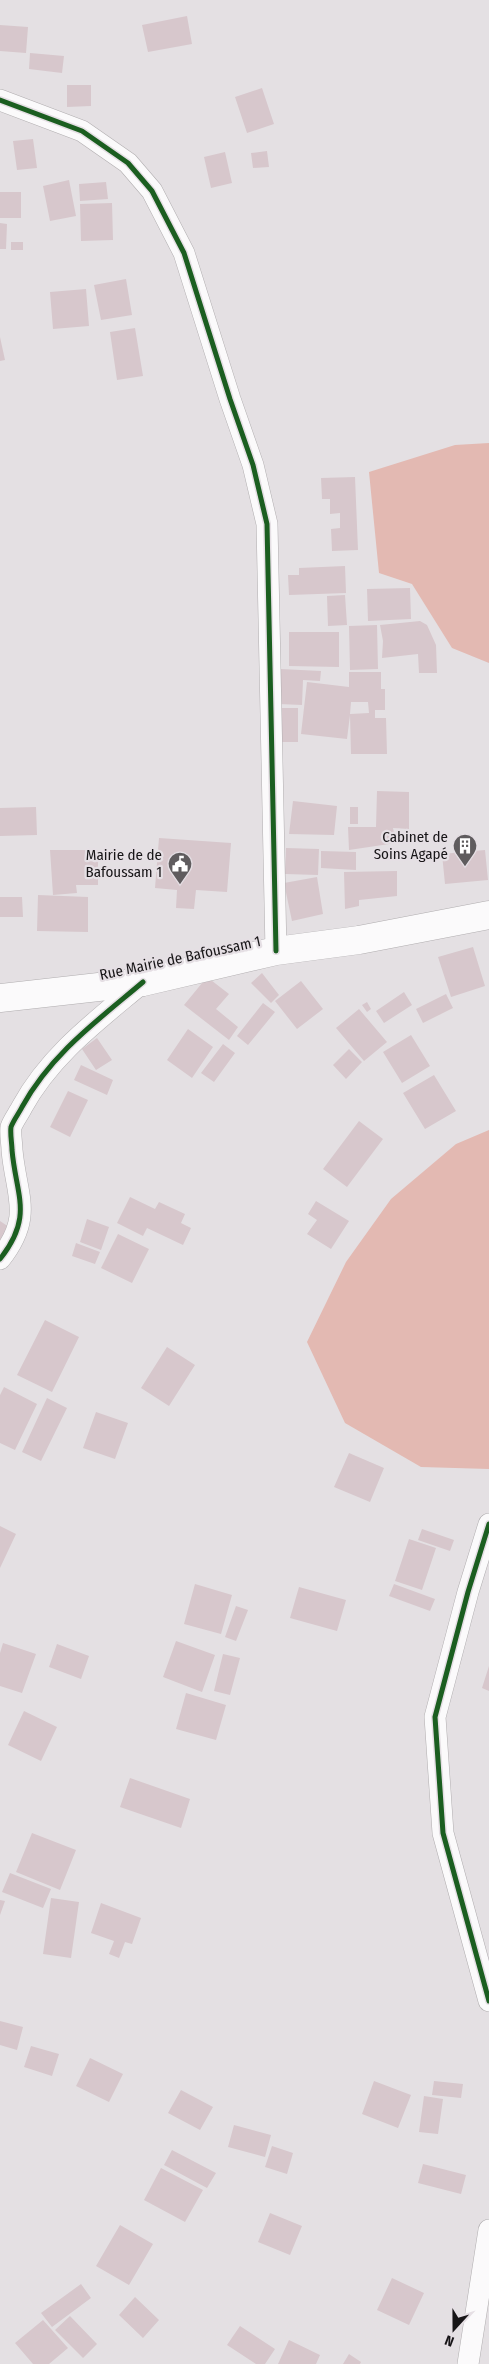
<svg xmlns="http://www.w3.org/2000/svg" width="489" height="2364" viewBox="0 0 489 2364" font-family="'Fira Sans Condensed',sans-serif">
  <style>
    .green { fill: #e3b9b2 }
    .building { fill: #d7c7cc; fill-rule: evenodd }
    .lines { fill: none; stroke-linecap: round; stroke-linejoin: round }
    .minor-casing { stroke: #b0adaf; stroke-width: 22 }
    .tertiary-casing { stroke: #b0adaf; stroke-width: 29 }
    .minor { stroke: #fbfafb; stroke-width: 21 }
    .tertiary { stroke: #fbfafb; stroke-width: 28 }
    .cycleway-casing { stroke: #e5dfe4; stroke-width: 8 }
    .cycleway { stroke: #1b5e20; stroke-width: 5 }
    .labels { text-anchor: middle; stroke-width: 4.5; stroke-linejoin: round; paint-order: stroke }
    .poi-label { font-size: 15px; fill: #171517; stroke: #e5dfe4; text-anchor: end }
    .street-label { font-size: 15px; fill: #171517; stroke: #e5dfe4 }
  </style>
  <rect width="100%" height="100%" fill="#e4e0e3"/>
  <path class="green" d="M 489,443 L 489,663 L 452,648 L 412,584 L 379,573 L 369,472 L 455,445 Z
    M 489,1130 L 489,1469 L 421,1467 L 345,1423 L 307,1342 L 346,1262 L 391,1199 L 456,1144 Z"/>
  <path class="building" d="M 187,16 L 192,44 L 148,52 L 142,25 Z
    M 0,25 L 28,27 L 26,53 L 0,51 Z
    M 30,53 L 64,56 L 62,73 L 29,69 Z
    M 67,85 L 91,85 L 91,106 L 67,107 Z
    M 262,88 L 274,124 L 247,133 L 235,97 Z
    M 33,139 L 37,168 L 17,170 L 13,141 Z
    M 267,151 L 269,167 L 253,168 L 251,153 Z
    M 225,152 L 232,183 L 211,188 L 204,157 Z
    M 69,180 L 76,216 L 50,221 L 43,186 Z
    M 106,182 L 108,199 L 80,201 L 79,184 Z
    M 0,192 L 21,192 L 21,218 L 0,218 Z
    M 112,203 L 113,240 L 81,241 L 80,204 Z
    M 0,223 L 7,224 L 6,249 L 0,249 Z
    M 11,242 L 23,242 L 23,250 L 11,250 Z
    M 126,279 L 132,315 L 101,320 L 94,285 Z
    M 86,289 L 89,326 L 53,329 L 50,292 Z
    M 135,328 L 143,376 L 117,380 L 110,332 Z
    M 0,337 L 5,360 L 0,361 Z
    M 355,477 L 358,550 L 332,551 L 331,529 L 340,528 L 340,513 L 330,514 L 330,499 L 322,499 L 321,478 Z
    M 345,566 L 346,593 L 289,595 L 288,575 L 299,575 L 299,568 Z
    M 410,588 L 411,619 L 368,621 L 367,589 Z
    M 345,595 L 347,625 L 328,626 L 327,596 Z
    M 420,621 L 427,625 L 436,645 L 437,673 L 419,673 L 418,654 L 382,658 L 383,641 L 380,625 Z
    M 377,625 L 378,669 L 350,670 L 349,626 Z
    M 289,632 L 339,632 L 339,667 L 289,666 Z
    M 280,669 L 321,671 L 320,681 L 303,680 L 302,705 L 279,704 Z
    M 349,672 L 381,672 L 381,689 L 385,689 L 385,710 L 375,710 L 375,718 L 386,718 L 387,754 L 351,754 L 350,715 L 347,739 L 301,734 L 307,682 L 349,687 ZM 351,702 L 368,702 L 369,713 L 350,714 Z
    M 279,708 L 298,708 L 298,742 L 279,742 Z
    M 377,791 L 409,792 L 409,829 L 393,828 L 396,843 L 349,850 L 348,827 L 376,827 Z
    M 293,801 L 337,806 L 334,835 L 289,834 Z
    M 36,807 L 37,835 L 0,836 L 0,808 Z
    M 350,807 L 358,807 L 358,824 L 350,824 Z
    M 159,838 L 231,843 L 227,892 L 196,890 L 194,909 L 176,908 L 177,890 L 155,888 Z
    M 286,848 L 319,849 L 318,875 L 285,874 Z
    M 50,850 L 98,850 L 98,885 L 76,885 L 77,893 L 53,895 Z
    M 485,850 L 488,880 L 445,884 L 442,854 Z
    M 321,851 L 356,852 L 356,870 L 321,868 Z
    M 397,871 L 397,896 L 359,900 L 359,906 L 345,909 L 344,872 Z
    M 317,877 L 323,914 L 292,921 L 284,883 Z
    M 38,895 L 88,897 L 88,932 L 37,931 Z
    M 0,897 L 22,897 L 23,917 L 0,917 Z
    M 473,947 L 485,986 L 451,997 L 438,957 Z
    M 262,973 L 279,995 L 271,1003 L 251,983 Z
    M 207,977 L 229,994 L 216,1009 L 238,1027 L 229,1040 L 184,1005 Z
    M 301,981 L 323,1009 L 297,1029 L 275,1001 Z
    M 404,992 L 412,1005 L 384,1023 L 376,1011 Z
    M 446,994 L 453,1008 L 423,1023 L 416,1009 Z
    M 367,1002 L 371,1009 L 367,1012 L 362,1005 Z
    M 263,1003 L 275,1012 L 248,1045 L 237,1036 Z
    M 359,1009 L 387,1042 L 364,1061 L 336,1028 Z
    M 188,1029 L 213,1047 L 192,1078 L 167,1060 Z
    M 411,1035 L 430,1066 L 402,1083 L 383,1052 Z
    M 97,1038 L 112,1060 L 96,1070 L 82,1049 Z
    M 223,1044 L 235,1053 L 214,1082 L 201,1073 Z
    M 349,1049 L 362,1062 L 346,1079 L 333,1065 Z
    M 81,1065 L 113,1080 L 107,1095 L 74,1080 Z
    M 434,1075 L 456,1111 L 425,1129 L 403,1093 Z
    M 68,1091 L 88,1100 L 70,1137 L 50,1127 Z
    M 359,1121 L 383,1139 L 347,1187 L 323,1169 Z
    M 130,1197 L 155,1209 L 159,1202 L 185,1214 L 181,1223 L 191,1228 L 183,1245 L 147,1228 L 143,1236 L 117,1223 Z
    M 316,1201 L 349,1221 L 331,1249 L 307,1234 L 317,1220 L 308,1214 Z
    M 87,1219 L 109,1227 L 101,1250 L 80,1242 Z
    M 0,1221 L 9,1227 L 0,1240 Z
    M 118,1234 L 149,1249 L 132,1283 L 101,1268 Z
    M 76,1243 L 100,1252 L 95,1264 L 72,1256 Z
    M 45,1320 L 79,1337 L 52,1392 L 17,1375 Z
    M 167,1347 L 195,1365 L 169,1406 L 141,1388 Z
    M 4,1387 L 37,1404 L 15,1450 L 0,1443 L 0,1395 Z
    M 47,1398 L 67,1408 L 41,1461 L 22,1452 Z
    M 96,1412 L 128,1423 L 115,1459 L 83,1448 Z
    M 349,1453 L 384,1468 L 370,1502 L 334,1487 Z
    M 0,1526 L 16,1534 L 0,1568 Z
    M 422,1529 L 454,1540 L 450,1551 L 418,1540 Z
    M 409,1539 L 436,1548 L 422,1590 L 395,1581 Z
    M 195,1584 L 232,1595 L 221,1634 L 184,1624 Z
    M 394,1584 L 435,1599 L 430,1611 L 389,1596 Z
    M 299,1587 L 346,1600 L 337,1631 L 290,1618 Z
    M 236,1606 L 248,1610 L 236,1641 L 225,1637 Z
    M 176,1641 L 215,1655 L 202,1692 L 163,1677 Z
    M 3,1643 L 36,1654 L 22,1693 L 0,1686 L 0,1653 Z
    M 57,1644 L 89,1656 L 81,1679 L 49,1667 Z
    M 223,1654 L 240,1658 L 230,1695 L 214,1691 Z
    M 489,1666 L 489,1691 L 482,1688 Z
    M 186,1693 L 226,1705 L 216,1740 L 176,1729 Z
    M 24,1711 L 57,1727 L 41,1761 L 8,1745 Z
    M 130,1778 L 190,1799 L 181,1828 L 120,1807 Z
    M 32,1833 L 76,1850 L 60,1890 L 16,1872 Z
    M 10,1873 L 51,1889 L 43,1908 L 2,1892 Z
    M 51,1898 L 79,1902 L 71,1958 L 43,1954 Z
    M 0,1900 L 5,1901 L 0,1915 Z
    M 101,1903 L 141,1918 L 132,1944 L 125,1942 L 119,1958 L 109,1954 L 114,1941 L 91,1933 Z
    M 0,2021 L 23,2027 L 17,2050 L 0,2045 Z
    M 31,2046 L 59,2054 L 52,2076 L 24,2067 Z
    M 90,2058 L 123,2074 L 109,2102 L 76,2086 Z
    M 374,2081 L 411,2095 L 398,2128 L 362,2114 Z
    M 434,2081 L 463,2084 L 461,2098 L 432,2095 Z
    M 181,2090 L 213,2107 L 200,2130 L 168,2113 Z
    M 424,2096 L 443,2099 L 438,2134 L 419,2132 Z
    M 234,2125 L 271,2135 L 265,2157 L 228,2147 Z
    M 272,2146 L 293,2153 L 287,2174 L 265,2167 Z
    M 172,2150 L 216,2173 L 207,2188 L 164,2165 Z
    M 423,2164 L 466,2175 L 461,2194 L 418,2183 Z
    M 161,2168 L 203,2190 L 185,2222 L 144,2200 Z
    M 270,2213 L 302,2226 L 290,2255 L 258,2242 Z
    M 120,2225 L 153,2244 L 129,2285 L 96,2266 Z
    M 392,2278 L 424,2293 L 409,2325 L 377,2310 Z
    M 81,2284 L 91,2298 L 52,2327 L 41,2313 Z
    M 135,2297 L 159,2320 L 143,2338 L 119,2315 Z
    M 70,2316 L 97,2344 L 83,2358 L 55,2330 Z
    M 43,2320 L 68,2348 L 49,2364 L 33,2364 L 15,2343 Z
    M 240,2326 L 275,2349 L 265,2364 L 256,2364 L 227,2345 Z
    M 289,2340 L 320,2355 L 316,2364 L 278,2364 Z
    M 349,2354 L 361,2362 L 360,2364 L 343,2364 Z"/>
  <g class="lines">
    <defs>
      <path id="minor" d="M 0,100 L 82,131 L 128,163 L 152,191 L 184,253 L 230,399 L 253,465 L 267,524 L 276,951
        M 0,1259 C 34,1216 16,1196 12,1150 C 12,1144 10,1134 11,1127 C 13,1121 19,1113 22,1107 C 51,1054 98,1020 143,982
        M 489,1524 L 468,1592 L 435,1717 L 443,1833 L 489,2001
        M 468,2364 L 489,2230"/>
      <path id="tertiary" d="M 0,998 L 143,982 L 276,951 L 359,940 L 489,915"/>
    </defs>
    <use href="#minor" class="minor-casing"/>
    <use href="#tertiary" class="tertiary-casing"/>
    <use href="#minor" class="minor"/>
    <use href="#tertiary" class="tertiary"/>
    <defs>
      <path id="cycleway" d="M 0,100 L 82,131 L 128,163 L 152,191 L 184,253 L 230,399 L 253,465 L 267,524 L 276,951
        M 0,1259 C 34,1216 16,1196 12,1150 C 12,1144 10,1134 11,1127 C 13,1121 19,1113 22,1107 C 51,1054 98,1020 143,982
        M 489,1524 L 468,1592 L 435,1717 L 443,1833 L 489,2001"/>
    </defs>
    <use href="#cycleway" class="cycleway-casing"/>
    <use href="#cycleway" class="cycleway"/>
  </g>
  <defs>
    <symbol id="building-pin" viewBox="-11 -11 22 30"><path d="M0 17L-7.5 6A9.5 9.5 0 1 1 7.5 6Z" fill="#5f5c5e" stroke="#e5dfe4"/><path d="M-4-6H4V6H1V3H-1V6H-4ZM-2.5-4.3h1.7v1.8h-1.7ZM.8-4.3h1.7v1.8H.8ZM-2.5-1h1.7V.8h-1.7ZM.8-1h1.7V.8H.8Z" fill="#fff"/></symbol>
    <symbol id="civic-pin" viewBox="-11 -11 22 30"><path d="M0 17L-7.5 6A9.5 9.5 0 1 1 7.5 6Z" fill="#5f5c5e" stroke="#e5dfe4"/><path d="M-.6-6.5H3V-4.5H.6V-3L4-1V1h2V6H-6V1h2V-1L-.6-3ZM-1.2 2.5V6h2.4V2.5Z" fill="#fff"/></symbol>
  </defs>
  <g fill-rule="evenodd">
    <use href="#building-pin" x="451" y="832" width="28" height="38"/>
    <use href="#civic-pin" x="166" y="850" width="28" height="38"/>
  </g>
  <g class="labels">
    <g class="poi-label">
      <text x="448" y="842">Cabinet de<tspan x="448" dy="17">Soins Agapé</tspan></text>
      <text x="162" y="860">Mairie de de<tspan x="162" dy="17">Bafoussam 1</tspan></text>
    </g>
    <g class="street-label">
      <text transform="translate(180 958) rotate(-12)" y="5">Rue Mairie de Bafoussam 1</text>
    </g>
  </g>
  <g transform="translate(454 2329) rotate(201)" stroke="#e5dfe4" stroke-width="4" paint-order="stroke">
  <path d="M0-4L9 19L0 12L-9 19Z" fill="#171517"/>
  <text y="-8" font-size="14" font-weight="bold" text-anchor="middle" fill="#171517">N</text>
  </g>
</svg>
